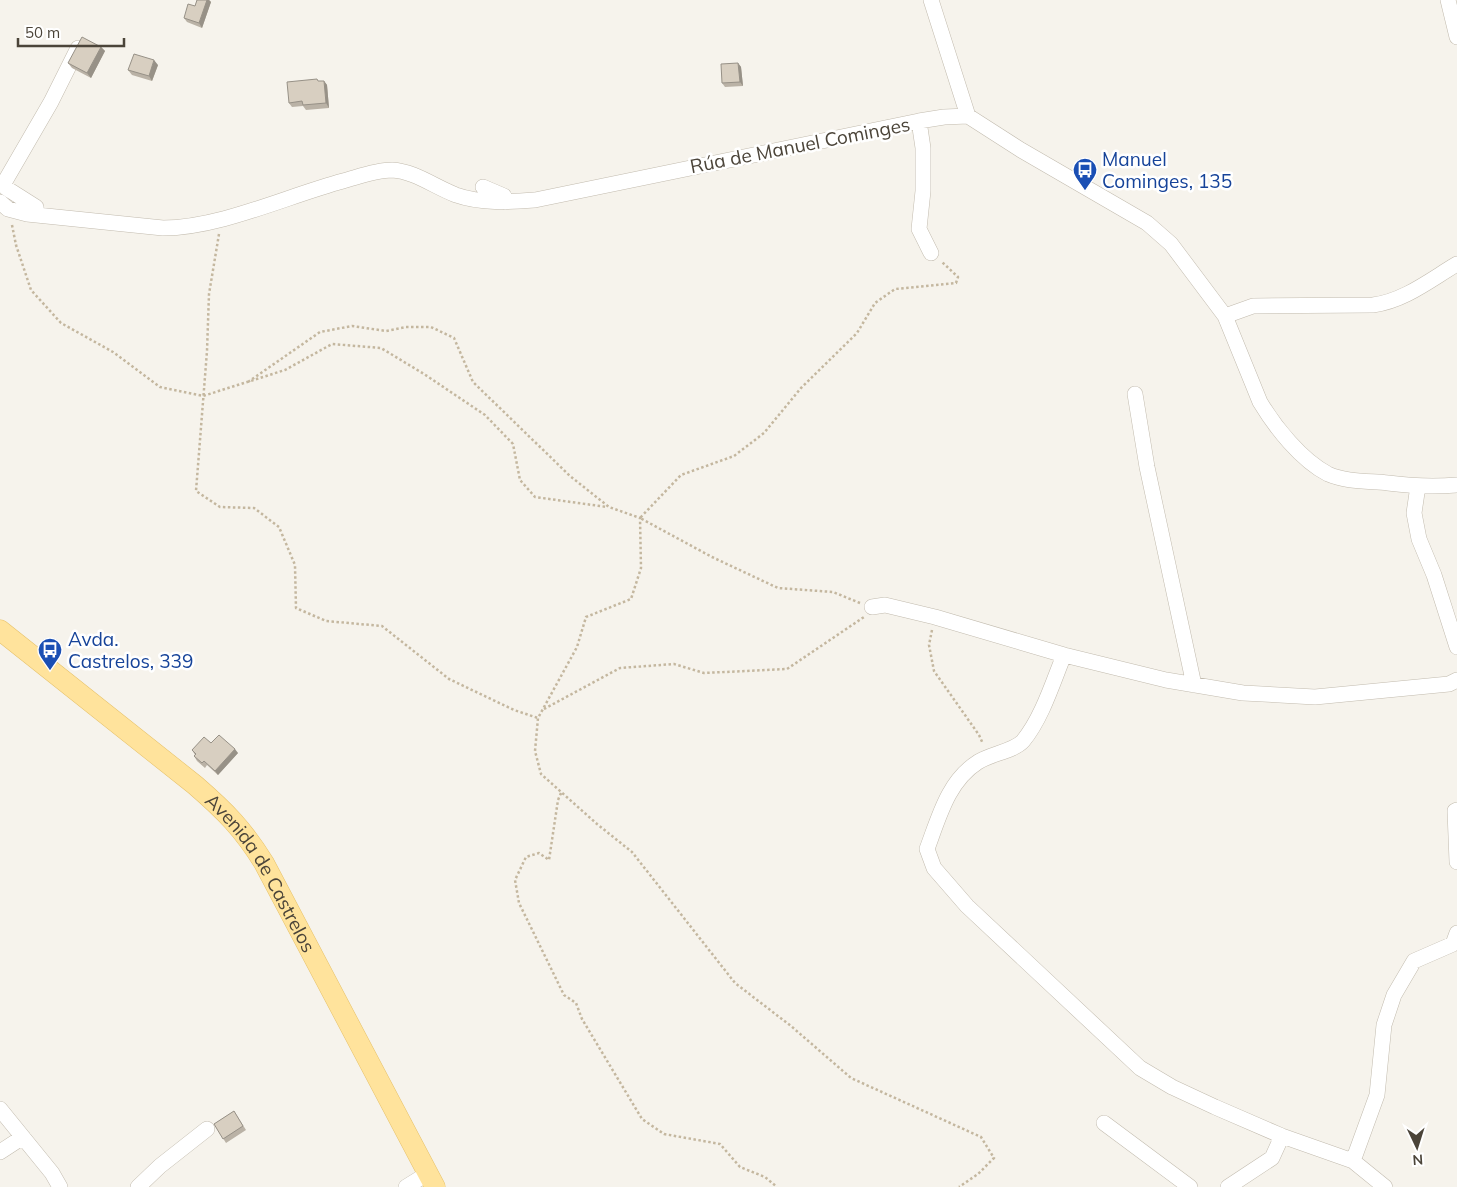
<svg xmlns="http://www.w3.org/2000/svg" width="1457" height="1187" viewBox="0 0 1457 1187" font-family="Mulish,sans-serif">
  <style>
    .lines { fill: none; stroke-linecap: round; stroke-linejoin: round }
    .minor-casing { stroke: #c2bbae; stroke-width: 16 }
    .major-casing { stroke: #e6c16a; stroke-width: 21 }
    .path { stroke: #c4b79f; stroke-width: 2.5; stroke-dasharray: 2.5 2.5; stroke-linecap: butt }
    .minor { stroke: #fff; stroke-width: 15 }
    .major { stroke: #ffe39c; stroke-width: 20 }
    .wall { fill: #bab2a6 }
    .shaded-wall { fill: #979187 }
    .building { fill: #d8cfc1; stroke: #979187 }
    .labels { text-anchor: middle; stroke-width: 5; stroke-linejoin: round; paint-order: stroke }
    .street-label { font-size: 19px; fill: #4b4439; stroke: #fff }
    .transit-label { font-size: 19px; fill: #164399; stroke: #fff; text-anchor: start }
  </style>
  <rect width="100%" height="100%" fill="#f6f3ec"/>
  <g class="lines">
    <defs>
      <path id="minor" d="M 931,0 L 968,116
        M 1448,0 L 1457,37
        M 919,121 L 923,148 L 923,191 L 919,229 L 931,253
        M 483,187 L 504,196 L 505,202
        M 0,202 L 8,209 L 27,214 L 163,228 C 220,228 287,196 343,181 C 358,177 376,170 392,170 C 414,171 435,187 456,195 C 482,204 508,202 535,200 L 919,121 L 944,117 L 968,116 L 1021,150 L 1147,223 L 1171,244 L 1225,316 L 1260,402 C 1275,427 1301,460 1328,474 C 1346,482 1369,481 1388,483 C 1411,486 1434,487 1457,485
        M 37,215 L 36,207 L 6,188 L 4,183 L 51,102 L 78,48
        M 1225,316 L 1253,306 L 1373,305 C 1404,301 1430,280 1457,264
        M 1135,394 L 1147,467 L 1194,685
        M 1418,486 L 1414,513 L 1419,539 L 1434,575 L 1457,647
        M 872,607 L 885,605 L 935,617 L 1064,655 L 1166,680 L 1243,693 L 1315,697 L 1449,684 L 1457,680
        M 1064,655 C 1053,682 1042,718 1023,741 C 1014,751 990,754 978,762 C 948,781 939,817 927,849 L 934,868 L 967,906 L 1140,1068 L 1172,1087 L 1215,1107 L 1282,1136 L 1353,1161 L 1385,1187
        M 1457,810 L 1455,811 L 1457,862
        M 0,1109 L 52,1173 L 60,1187
        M 1104,1123 L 1190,1187
        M 0,1152 L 23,1137
        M 1353,1161 L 1377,1095 L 1384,1025 L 1394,995 L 1414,961 L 1453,944 L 1457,933
        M 138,1187 L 160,1166 L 207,1129
        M 406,1187 L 427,1174
        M 1228,1187 L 1272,1158 L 1282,1136"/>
      <g id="major">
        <path id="s1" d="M 0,630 L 195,785 C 225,811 243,829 264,863 L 435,1187"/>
      </g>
    </defs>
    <use href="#minor" class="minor-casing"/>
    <use href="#major" class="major-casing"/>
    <path class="path" d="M 12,225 L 16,245 L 31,290 L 61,323 L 113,352 L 160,387 L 203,396 L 285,370 L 332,344 L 381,348 L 424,374 L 485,415 L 513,444 L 520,480 L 535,497 L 607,507
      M 219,234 L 209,294 L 207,351 L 196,491 L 220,507 L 254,508 L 279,527 L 295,565 L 296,608 L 326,621 L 382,626 L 449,679 L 514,710 L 538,718
      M 248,382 L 320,332 L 352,326 L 386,331 L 406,327 L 431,327 L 454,338 L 473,382 L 570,476 L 609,507 L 640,518 L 641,568 L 631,599 L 586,617 L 577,647 L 538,718 L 535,751 L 541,774 L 597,824 L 632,852 L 735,983 L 791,1026 L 851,1078 L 981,1137 L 994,1158 L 978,1174 L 959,1187
      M 860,603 L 833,592 L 778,588 L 712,557 L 640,518 L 681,475 L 734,456 L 764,433 L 801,388 L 857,333 L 875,303 L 895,289 L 956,283 L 958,277 L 942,262
      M 932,630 L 929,645 L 934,671 L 979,735 L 983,744
      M 544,709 L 620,668 L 674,664 L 704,673 L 787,669 L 864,617
      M 561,793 L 558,800 L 549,860 L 539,853 L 526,857 L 515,880 L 519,903 L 564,995 L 576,1003 L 582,1019 L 642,1119 L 664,1134 L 720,1144 L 740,1167 L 765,1177 L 777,1187"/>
    <use href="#minor" class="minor"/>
    <use href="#major" class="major"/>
  </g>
  <path class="wall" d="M 197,0 L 209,0 L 211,2 L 202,28 L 187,22 L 184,18 L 195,6 Z
    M 101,47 L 105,51 L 91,78 L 72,68 L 68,63 Z
    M 738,63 L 741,67 L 743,86 L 725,87 L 722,83 Z
    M 158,65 L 152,81 L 132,75 L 128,70 Z
    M 319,81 L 324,81 L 327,85 L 329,108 L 306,110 L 303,106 L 292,107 L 289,103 Z
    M 211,743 L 238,753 L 218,775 L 207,765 L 205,768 L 197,761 L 194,756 L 195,755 L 192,750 Z
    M 234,1111 L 246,1130 L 226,1143 L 214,1124 Z"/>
  <path class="shaded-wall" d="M 207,0 L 209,0 L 211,2 L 202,28 L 199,23 Z
    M 101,47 L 105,51 L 91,78 L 87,73 Z
    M 154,60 L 158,65 L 152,81 L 149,76 Z
    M 738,63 L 741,67 L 743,86 L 740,82 Z
    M 324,81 L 327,85 L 329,108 L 326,103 Z
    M 235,749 L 238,753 L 218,775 L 215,771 Z"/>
  <path class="building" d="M 197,0 L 207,0 L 199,23 L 184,18 L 188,4 L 195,6 Z
    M 82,37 L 101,47 L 87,73 L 68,63 Z
    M 134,54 L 154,60 L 149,76 L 128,70 Z
    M 738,63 L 740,82 L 722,83 L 721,64 Z
    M 317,79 L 318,81 L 324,81 L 326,103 L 303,105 L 302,101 L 289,103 L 287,82 Z
    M 219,735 L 235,749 L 215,771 L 204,761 L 202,763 L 194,756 L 196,754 L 192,750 L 204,737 L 211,743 Z
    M 234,1111 L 243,1126 L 223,1139 L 214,1124 Z"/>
  <defs>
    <symbol id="bus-pin" viewBox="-11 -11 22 30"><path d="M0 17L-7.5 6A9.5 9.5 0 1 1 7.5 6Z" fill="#1a4fb4" stroke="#fff"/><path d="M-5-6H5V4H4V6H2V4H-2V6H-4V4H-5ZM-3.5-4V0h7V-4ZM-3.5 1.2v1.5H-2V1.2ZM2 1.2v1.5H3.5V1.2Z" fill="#fff"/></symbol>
  </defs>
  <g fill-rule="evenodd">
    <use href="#bus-pin" x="1071" y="156" width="28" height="38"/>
    <use href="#bus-pin" x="36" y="636" width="28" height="38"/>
  </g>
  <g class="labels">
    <g class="street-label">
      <text transform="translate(800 145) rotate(-11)" y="7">Rúa de Manuel Cominges</text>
      <text dy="7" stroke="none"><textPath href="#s1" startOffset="360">Avenida de Castrelos</textPath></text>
    </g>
    <g class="transit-label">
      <text x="1102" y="166">Manuel<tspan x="1102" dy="22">Cominges, 135</tspan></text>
      <text x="68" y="646">Avda.<tspan x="68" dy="22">Castrelos, 339</tspan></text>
    </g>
  </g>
  <g transform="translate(1417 1147) rotate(176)" stroke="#ffffff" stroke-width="4" paint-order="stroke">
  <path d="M0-4L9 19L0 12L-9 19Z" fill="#4b4439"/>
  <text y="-8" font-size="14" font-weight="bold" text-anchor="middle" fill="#4b4439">N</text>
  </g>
  <path d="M18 38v8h106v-8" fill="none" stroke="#4b4439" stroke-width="2.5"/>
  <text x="25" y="38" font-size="15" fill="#4b4439" stroke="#ffffff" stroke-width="4" paint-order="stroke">50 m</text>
</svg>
